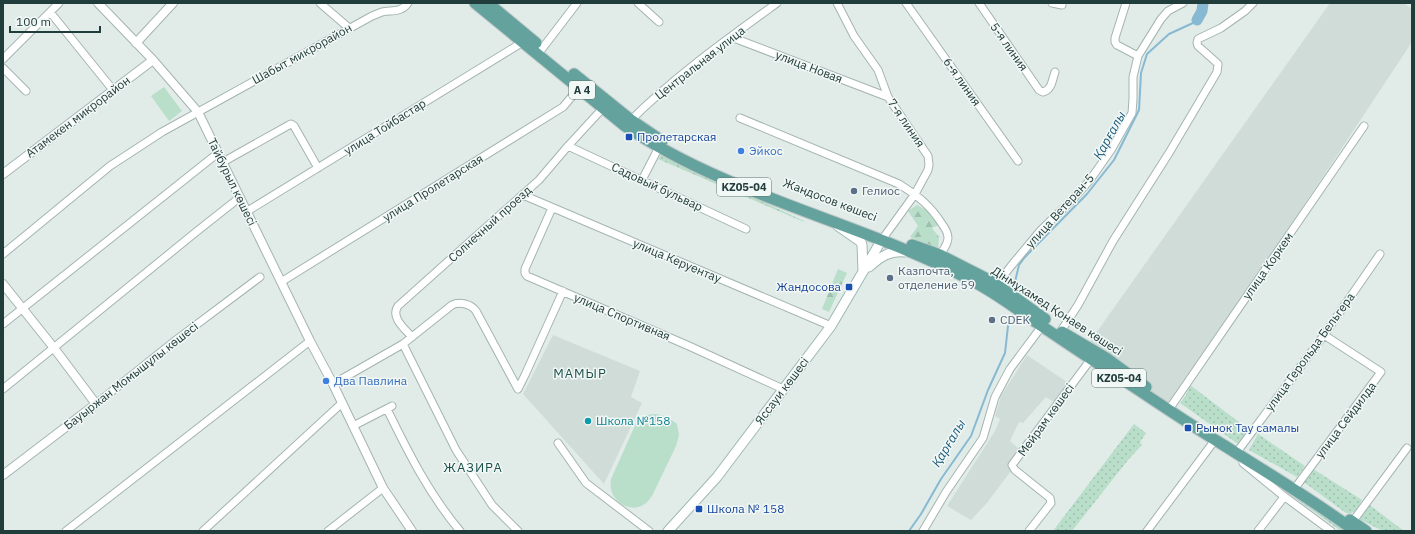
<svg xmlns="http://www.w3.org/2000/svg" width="1415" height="534" viewBox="0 0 1415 534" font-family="'IBM Plex Sans',sans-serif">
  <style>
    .built { fill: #cfdcd8 }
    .grass { fill: url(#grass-dots) }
    .forest { fill: url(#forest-firs) }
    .pitch { fill: #b9deca }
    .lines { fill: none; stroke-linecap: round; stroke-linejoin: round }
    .stream { stroke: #88b9d2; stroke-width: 2 }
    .river { stroke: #88b9d2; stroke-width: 11 }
    .minor-casing { stroke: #a4b4b1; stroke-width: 9 }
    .tertiary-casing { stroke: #a4b4b1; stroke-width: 10 }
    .secondary-casing { stroke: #9fb8b3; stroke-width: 11 }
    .primary-casing { stroke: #c1c9c8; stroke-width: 13 }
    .minor { stroke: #fff; stroke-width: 7 }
    .tertiary { stroke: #fff; stroke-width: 8 }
    .secondary { stroke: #fff; stroke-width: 9 }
    .primary { stroke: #64a29e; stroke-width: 11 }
    .transit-dot { fill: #1a4fb4; stroke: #f2f8f6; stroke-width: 1.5 }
    .shop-dot { fill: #3f7fe0; stroke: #f2f8f6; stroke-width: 1.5 }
    .service-dot { fill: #5c6f8a; stroke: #f2f8f6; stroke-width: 1.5 }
    .culture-dot { fill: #0f9aa8; stroke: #f2f8f6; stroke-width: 1.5 }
    .labels { text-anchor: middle; stroke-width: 3; stroke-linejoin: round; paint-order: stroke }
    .shield { fill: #f2f8f6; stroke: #607573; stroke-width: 1 }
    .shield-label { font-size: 11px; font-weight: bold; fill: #213d3b }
    .street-label { font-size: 12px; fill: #213d3b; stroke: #f2f8f6 }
    .transit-label { font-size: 12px; fill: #164399; stroke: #f2f8f6; text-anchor: start }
    .shop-label { font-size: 12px; fill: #366cbe; stroke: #f2f8f6; text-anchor: start }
    .service-label { font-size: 12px; fill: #4e5e75; stroke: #f2f8f6; text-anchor: start }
    .culture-label { font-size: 12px; fill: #0d838f; stroke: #f2f8f6; text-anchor: start }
    .water-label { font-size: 13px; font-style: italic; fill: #1a597a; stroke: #f2f8f6 }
    .neighbourhood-label { font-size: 13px; letter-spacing: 1px; fill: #1c504c; stroke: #f2f8f6 }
  </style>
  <defs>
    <pattern id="grass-dots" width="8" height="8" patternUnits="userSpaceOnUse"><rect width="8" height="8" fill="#b9deca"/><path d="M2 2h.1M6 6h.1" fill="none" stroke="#9fbfae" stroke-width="1.8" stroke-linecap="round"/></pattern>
    <pattern id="forest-firs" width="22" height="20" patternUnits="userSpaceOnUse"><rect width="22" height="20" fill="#b9deca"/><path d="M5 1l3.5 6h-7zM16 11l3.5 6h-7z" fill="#9fbfae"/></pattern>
  </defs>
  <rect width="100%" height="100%" fill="#e1ece9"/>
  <path class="built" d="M 1330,3 L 1404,3 L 1412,9 L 1412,42 L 1174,402 L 1167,410 L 1089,343 Z
    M 553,335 L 640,371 L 631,397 L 642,403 L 604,484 L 523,394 Z
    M 1027,355 L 1070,384 L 1057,404 L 1046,397 L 1023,423 L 1019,422 L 1010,441 L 1022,452 L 1009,468 L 1011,471 L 986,504 L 971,520 L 947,506 L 995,431 L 1000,419 L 995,416 L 1001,396 Z"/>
  <path class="grass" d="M 662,154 L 804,221 L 804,222 L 658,159 Z
    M 1190,385 L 1252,432 L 1241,446 L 1180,403 L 1186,395 Z
    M 1134,424 L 1146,433 L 1140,442 L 1142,445 L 1128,460 L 1072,531 L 1053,531 Z
    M 1258,434 L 1305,466 L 1297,477 L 1249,450 Z
    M 1310,467 L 1362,500 C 1357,508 1357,514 1346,513 L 1301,480 Z
    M 1283,487 L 1348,531 L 1341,531 L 1282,489 Z
    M 1367,503 L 1404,531 L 1383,531 L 1361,520 L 1356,517 Z"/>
  <path class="forest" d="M 917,205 L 930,212 L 939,225 L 932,228 L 939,237 L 938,250 L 910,237 L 918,226 L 908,211 Z
    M 838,269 L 847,273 L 829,312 L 822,309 Z"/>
  <path class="pitch" d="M 164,87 L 182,111 L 169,121 L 151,96 Z
    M 653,414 C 663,414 669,418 677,424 L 679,435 L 676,446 L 652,496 C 650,498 648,502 646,503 C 633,514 614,504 611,489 C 610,486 611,482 611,479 L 637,421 L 646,415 Z"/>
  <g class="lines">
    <path class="stream" d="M 1013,290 L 1019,265 L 1025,257 L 1087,194 L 1114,160 L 1139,110 L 1141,73 L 1147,54 L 1169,34 L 1193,23 L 1197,20
      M 909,531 L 921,514 L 941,479 L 971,436 L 988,390 L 1005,353 L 1009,317"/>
    <path class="river" d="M 1197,20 L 1202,11 L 1203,3"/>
    <defs>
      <path id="minor" d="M 320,3 L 349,28
        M 638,3 L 659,22
        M 837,3 L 854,36 L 878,70 L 888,97 L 928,156 L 929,165 L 928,170 L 915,194 L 881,241
        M 906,3 L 1018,161
        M 979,3 L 1039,90 L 1043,92 C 1052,90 1052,80 1055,72
        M 1052,3 L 1062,5 L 1062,3
        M 1126,3 L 1115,38 L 1115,42 L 1117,45 L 1138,56
        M 50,12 L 113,90
        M 731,37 L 888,97
        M 538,54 L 577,3
        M 3,59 L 59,3
        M 3,68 L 26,91
        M 740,118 L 899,184 C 918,196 930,205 942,224 C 945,228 948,233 948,238 C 948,244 943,250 940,255
        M 629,122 C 674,77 726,40 777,3
        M 568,146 L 746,229
        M 223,162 L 289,125 L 291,124 L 294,126 L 318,168
        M 642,180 L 659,147
        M 523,195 L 831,326
        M 552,208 L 525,269 L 525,273 L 527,276 L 689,346 L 783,389
        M 246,212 L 523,42
        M 3,254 L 110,166 L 162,132 L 372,16 C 375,15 379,13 382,12 C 392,10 401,13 408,3
        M 281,282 L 563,107 L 579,88
        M 995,287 L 1011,266 L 1041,230 L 1073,199 L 1090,180 L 1111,150 L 1132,113 L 1133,99 L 1133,77 L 1138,56 L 1161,19 L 1168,11 L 1183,3
        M 3,324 L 218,153
        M 1061,331 L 1078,305 L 1113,241 L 1169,153 L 1217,72 L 1218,64 L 1216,62 L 1198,46 L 1197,43 L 1198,39 L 1221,28 L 1245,11 L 1253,3
        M 412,337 C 405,329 390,317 398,306 L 539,180 L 568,146 L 603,108
        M 403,344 L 456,450 L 492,505 L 518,531
        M 333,384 L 403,344 L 452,305 C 459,301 471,304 476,311 L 518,389
        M 3,389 L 196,232 L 239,198
        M 518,389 L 525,375 L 563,291
        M 96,404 L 176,340 L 260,277
        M 1172,405 L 1364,126
        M 387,409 C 408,452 429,494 460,531
        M 353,426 L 392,406
        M 558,443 L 586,483 L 649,531
        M 1240,448 L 1324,335 L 1380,254
        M 1243,463 L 1281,494 L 1331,531
        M 1298,484 L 1381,372 L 1324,335
        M 1353,521 L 1407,448
        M 66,531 L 310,341
        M 203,531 L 342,403
        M 328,531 L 383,488
        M 923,531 L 946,492 L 983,438 L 995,397 L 1010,369 L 1042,326
        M 1029,531 L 1051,503 L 1050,498 L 1015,470 L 1012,465 L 1091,359
        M 1147,531 L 1215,440
        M 1258,531 L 1284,497"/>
      <path id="tertiary" d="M 98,3 L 153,60 L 198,112 L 310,341 L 333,384 L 383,488 L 412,531
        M 136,43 L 173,3
        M 3,174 L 153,60
        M 3,284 L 54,348 L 96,404 L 3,475"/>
      <path id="secondary" d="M 838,226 L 861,242 L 862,245 L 863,271
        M 869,267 C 880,257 890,250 905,252
        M 668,531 L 717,477 L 831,326 L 881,241"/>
      <path id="primary" d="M 475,3 L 625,126 C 729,196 856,221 967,278 C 987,288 1006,301 1024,314 C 1055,335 1087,357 1119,377 C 1154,400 1189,424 1225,446 C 1269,474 1313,500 1355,531
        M 488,3 L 536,43
        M 574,74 L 631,120 L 662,141
        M 912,245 L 940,255 L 993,282 L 1045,319
        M 1062,332 L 1106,358 L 1146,387
        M 1350,520 L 1366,531"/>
    </defs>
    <use href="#minor" class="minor-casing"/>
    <use href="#tertiary" class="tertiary-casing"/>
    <use href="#secondary" class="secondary-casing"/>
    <use href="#primary" class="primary-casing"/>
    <use href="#minor" class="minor"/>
    <use href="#tertiary" class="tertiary"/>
    <use href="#secondary" class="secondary"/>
    <use href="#primary" class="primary"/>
  </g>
  <g class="transit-dot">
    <rect x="625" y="133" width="8" height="8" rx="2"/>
    <rect x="845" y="283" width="8" height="8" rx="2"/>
    <rect x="1184" y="424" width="8" height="8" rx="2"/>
    <rect x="695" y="505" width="8" height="8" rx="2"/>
  </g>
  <g class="shop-dot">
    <circle cx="741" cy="151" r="4"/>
    <circle cx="326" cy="381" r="4"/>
  </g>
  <g class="service-dot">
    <circle cx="854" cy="191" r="4"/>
    <circle cx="890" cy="278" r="4"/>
    <circle cx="992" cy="320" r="4"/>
  </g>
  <circle class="culture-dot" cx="588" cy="421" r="4"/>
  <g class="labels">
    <g class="shield">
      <rect x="569" y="81" width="26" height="18" rx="3"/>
      <rect x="717" y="178" width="54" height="18" rx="3"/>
      <rect x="1092" y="369" width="54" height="18" rx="3"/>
    </g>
    <g class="shield-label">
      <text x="582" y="94">А 4</text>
      <text x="744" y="191">KZ05-04</text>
      <text x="1119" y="382">KZ05-04</text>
    </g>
    <g class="street-label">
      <text transform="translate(1009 47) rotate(55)" y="4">5-я линия</text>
      <text transform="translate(302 54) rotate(-29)" y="4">Шабыт микрорайон</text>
      <text transform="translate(700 63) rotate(-38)" y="4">Центральная улица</text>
      <text transform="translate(809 67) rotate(21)" y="4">улица Новая</text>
      <text transform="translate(962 82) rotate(55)" y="4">6-я линия</text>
      <text transform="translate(78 117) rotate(-37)" y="4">Атамекен микрорайон</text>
      <text transform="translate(906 123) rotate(56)" y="4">7-я линия</text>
      <text transform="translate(385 127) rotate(-32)" y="4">улица Тойбастар</text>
      <text transform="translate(232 182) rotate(64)" y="4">Тайбурыл көшесі</text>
      <text transform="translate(657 187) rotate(25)" y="4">Садовый бульвар</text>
      <text transform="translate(433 188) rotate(-32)" y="4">улица Пролетарская</text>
      <text transform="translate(830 200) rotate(21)" y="4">Жандосов көшесі</text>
      <text transform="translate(1060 211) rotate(-48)" y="4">улица Ветеран-5</text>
      <text transform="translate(490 224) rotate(-42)" y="4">Солнечный проезд</text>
      <text transform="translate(677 261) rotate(23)" y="4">улица Керуентау</text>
      <text transform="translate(1268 266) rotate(-55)" y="4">улица Коркем</text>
      <text transform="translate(1057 311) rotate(33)" y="4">Дінмұхамед Қонаев көшесі</text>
      <text transform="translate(622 317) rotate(23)" y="4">улица Спортивная</text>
      <text transform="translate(1310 352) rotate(-54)" y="4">улица Герольда Бельгера</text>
      <text transform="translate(131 376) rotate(-38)" y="4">Бауыржан Момышұлы көшесі</text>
      <text transform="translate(782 391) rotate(-53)" y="4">Яссауи көшесі</text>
      <text transform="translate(1046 420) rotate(-54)" y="4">Мейрам көшесі</text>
      <text transform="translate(1346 420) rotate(-53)" y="4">улица Сейдилда</text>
    </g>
    <g class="transit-label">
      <text x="637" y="141">Пролетарская</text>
      <text x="841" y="291" text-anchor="end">Жандосова</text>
      <text x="1196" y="432">Рынок Тау самалы</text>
      <text x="707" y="513">Школа № 158</text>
    </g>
    <g class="shop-label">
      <text x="749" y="155">Эйкос</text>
      <text x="334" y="385">Два Павлина</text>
    </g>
    <g class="service-label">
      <text x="862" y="195">Гелиос</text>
      <text x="898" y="275">Казпочта,<tspan x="898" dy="14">отделение 59</tspan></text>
      <text x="1000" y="324">CDEK</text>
    </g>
    <g class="culture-label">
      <text x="596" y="425">Школа №158</text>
    </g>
    <g class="water-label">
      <text transform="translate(1109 135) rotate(-61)" y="5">Қарғалы</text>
      <text transform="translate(948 443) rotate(-59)" y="5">Қарғалы</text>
    </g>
    <g class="neighbourhood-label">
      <text x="580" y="378">МАМЫР</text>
      <text x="473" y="472">ЖАЗИРА</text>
    </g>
  </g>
  <rect width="1415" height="534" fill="none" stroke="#213d3b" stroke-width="8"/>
  <path d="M10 26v6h90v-6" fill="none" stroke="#213d3b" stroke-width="2"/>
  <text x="16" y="26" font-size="12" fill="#213d3b" stroke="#f2f8f6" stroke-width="3" paint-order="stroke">100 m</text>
</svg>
